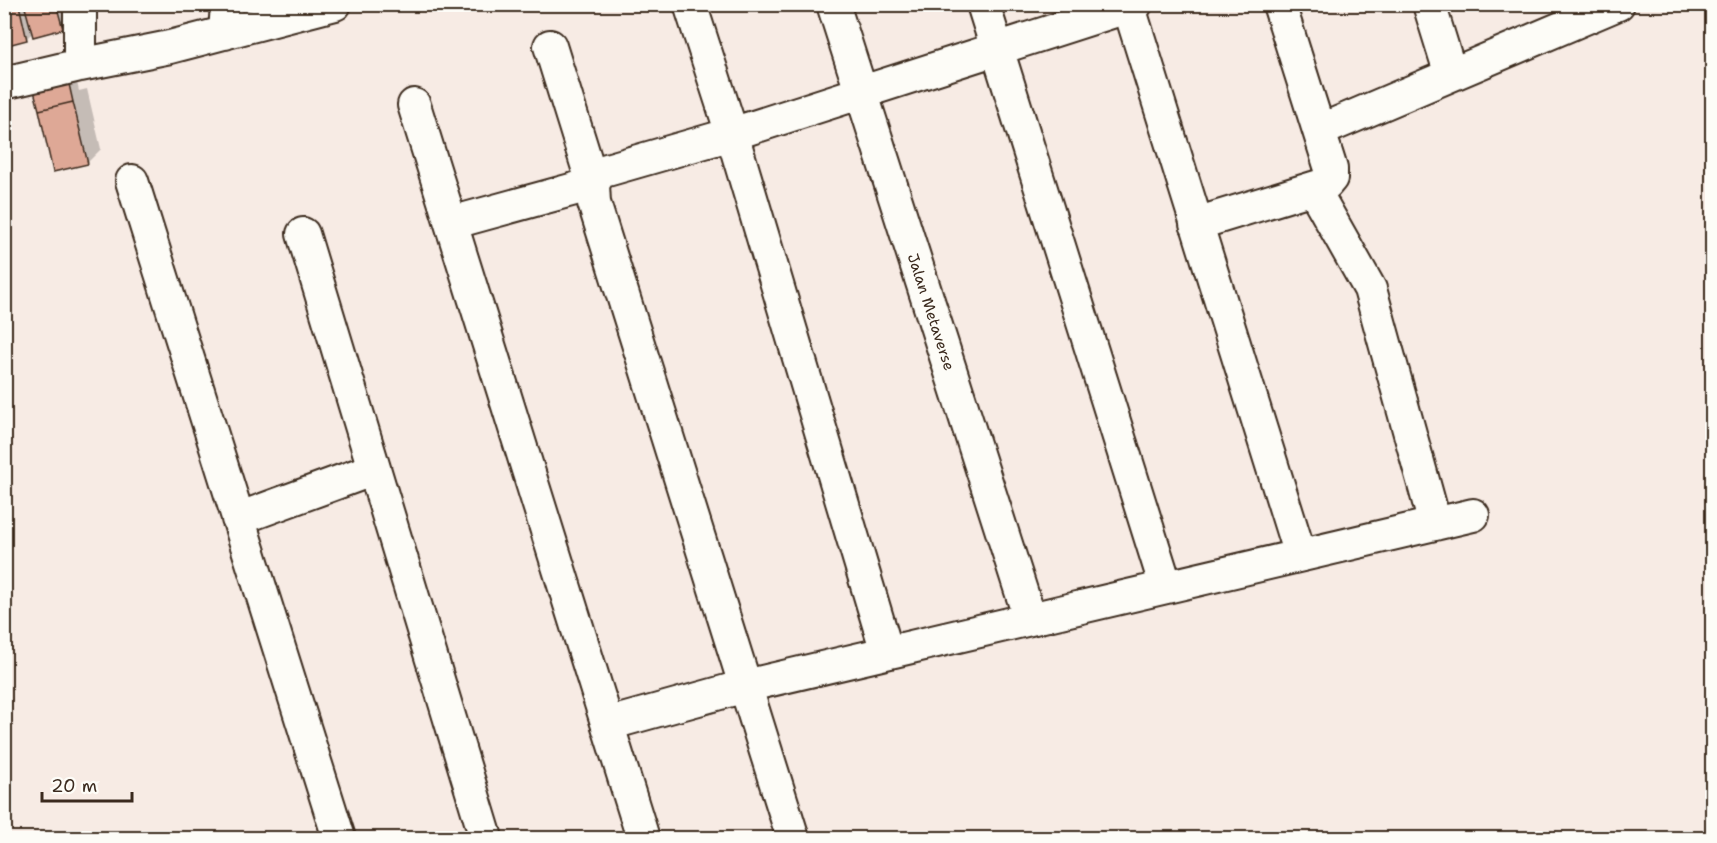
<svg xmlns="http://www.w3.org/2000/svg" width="1717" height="843" viewBox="0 0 1717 843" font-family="'Shantell Sans',sans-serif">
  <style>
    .shadow { fill: #0003 }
    .building { fill: #dea896; stroke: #3b2a1e; stroke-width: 1.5 }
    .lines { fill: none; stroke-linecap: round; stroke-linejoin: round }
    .minor-casing { stroke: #3b2a1e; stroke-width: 36 }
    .minor { stroke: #fdfcf7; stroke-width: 32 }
    .labels { text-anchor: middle; stroke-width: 6; stroke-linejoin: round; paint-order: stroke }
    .street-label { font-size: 15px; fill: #3b2a1e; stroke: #fdfcf7 }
  </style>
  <rect width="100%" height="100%" fill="#f7ebe4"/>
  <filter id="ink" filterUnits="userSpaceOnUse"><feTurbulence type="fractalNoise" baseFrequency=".0167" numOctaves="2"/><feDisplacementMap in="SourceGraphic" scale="12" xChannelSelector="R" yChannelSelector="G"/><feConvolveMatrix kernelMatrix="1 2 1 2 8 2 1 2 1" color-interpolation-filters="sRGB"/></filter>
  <g filter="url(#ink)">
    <path class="shadow" d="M 4,4 L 74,4 L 76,14 L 62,28 L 33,32 L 26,39 L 4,44 Z
      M 74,69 L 79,91 L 87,89 L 101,149 L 87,163 L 41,110 Z
      M 4,159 L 12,183 L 4,190 Z"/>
    <path class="building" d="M 24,4 L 56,4 L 63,29 L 33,37 Z
      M 19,5 L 27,40 L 4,46 L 4,8 Z
      M 67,75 L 73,102 L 39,110 L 32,83 Z
      M 73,102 L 88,164 L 53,172 L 39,110 Z"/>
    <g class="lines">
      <defs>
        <path id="minor" d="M 80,4 L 80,65
          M 690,4 L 732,134 L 887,652
          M 833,4 L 1030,619
          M 983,4 L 1166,587
          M 1128,4 L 1300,555
          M 1429,4 L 1451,75
          M 225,33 L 227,4
          M 4,83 L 80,65 L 170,47 L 335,4
          M 414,105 L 643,838
          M 1319,131 L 1618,4
          M 132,181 L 339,838
          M 1313,188 L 1370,289 L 1435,524
          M 451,223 L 593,184 L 550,46
          M 1196,224 L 1326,184 L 1331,178 L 1331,169 L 1279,4
          M 303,234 L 486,838
          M 238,519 L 374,469
          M 608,724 L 745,686 L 1473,515
          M 793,838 L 594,203 L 593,184 L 600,172 L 732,134 L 1136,4"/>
      </defs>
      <use href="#minor" class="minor-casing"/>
      <use href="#minor" class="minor"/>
    </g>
  </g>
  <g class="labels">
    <g class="street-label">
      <text transform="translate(931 312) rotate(72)" y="5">Jalan Metaverse</text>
    </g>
  </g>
  <rect width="1717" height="843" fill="none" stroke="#fdfcf7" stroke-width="24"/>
  <rect x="12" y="12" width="1693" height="819" fill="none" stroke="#3b2a1e" stroke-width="2" filter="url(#ink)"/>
  <path d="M42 792v9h90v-9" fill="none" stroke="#3b2a1e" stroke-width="3"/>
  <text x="51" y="792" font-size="18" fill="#3b2a1e" stroke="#fdfcf7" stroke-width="4.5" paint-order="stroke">20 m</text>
</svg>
